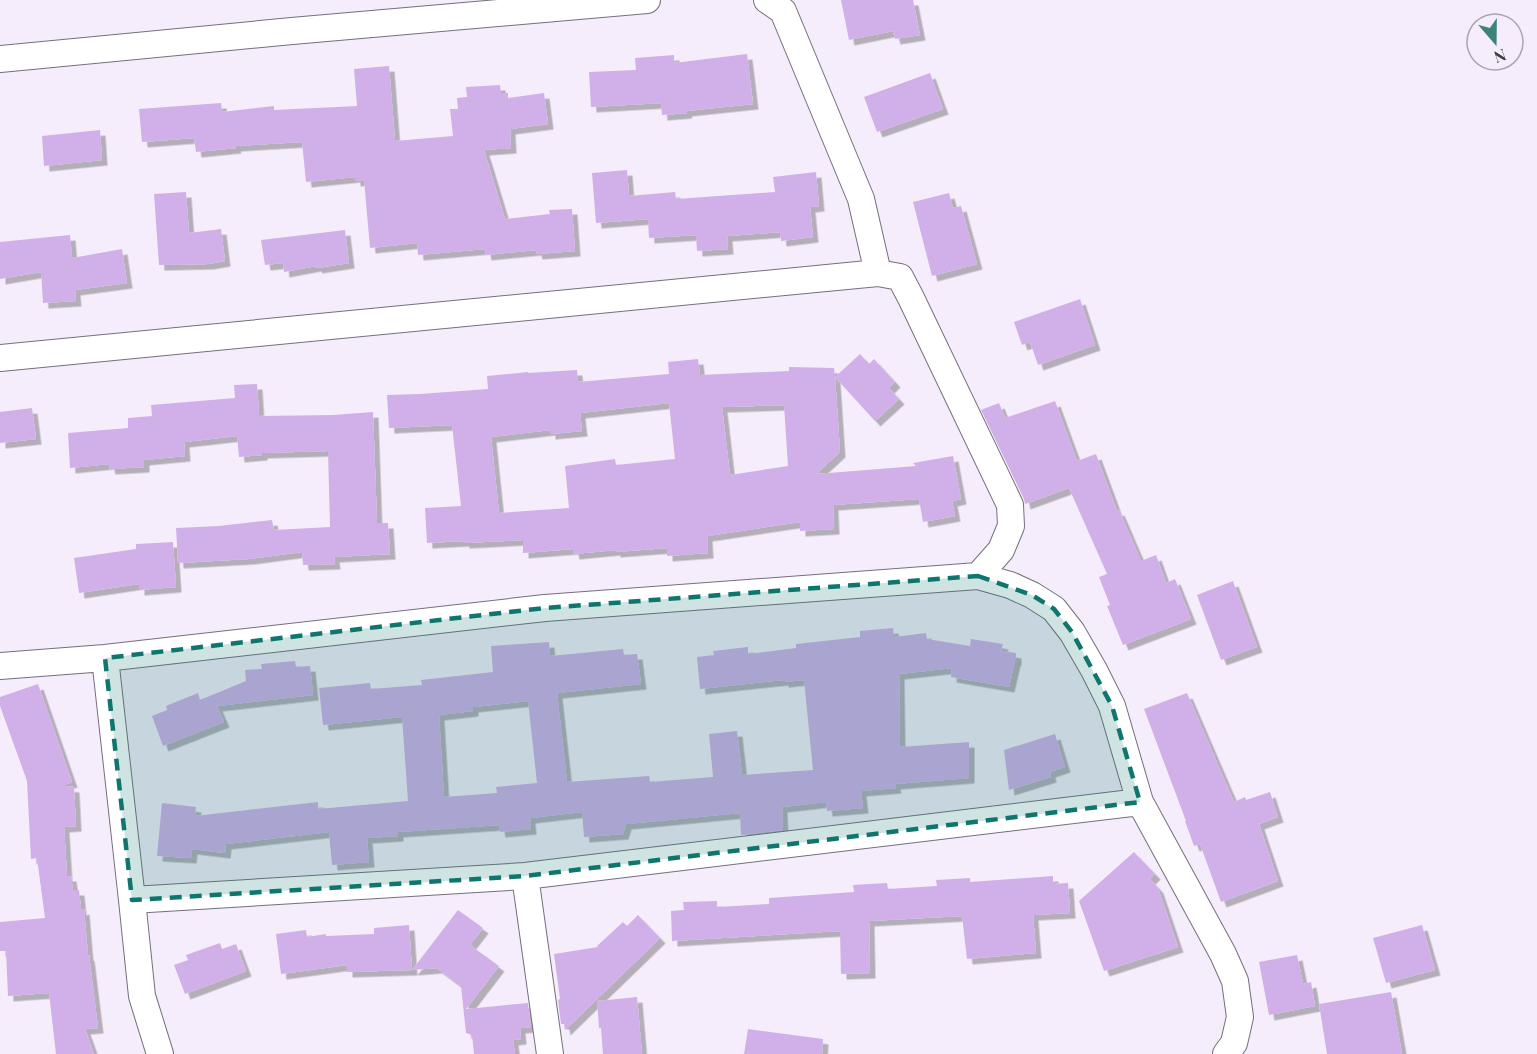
<svg xmlns="http://www.w3.org/2000/svg" width="1537" height="1054" viewBox="0 0 1537 1054" font-family="'Playfair Display',serif">
  <style>
    .building { fill: #d1b0ea; fill-rule: evenodd; filter: url(#shadow) }
    .lines { fill: none; stroke-linecap: round; stroke-linejoin: round }
    .minor-casing { stroke: #756f7b; stroke-width: 28 }
    .minor { stroke: #fff; stroke-width: 26 }
    .marked { fill: #0f766e; fill-opacity: 0.2; stroke: #0f766e; stroke-width: 4.5; stroke-dasharray: 12 8; stroke-linejoin: round }
  </style>
  <defs>
    <filter id="shadow"><feDropShadow dx="5.5" dy="5.5" stdDeviation="0" flood-color="#0004"/></filter>
  </defs>
  <rect width="100%" height="100%" fill="#f5edfb"/>
  <path class="building" d="M 841,0 L 913,0 L 920,35 L 895,39 L 893,31 L 849,40 Z
    M 747,54 L 753,104 L 686,111 L 687,113 L 662,115 L 661,103 L 591,107 L 589,72 L 636,70 L 635,58 L 674,55 L 674,63 Z
    M 389,66 L 395,141 L 453,136 L 450,109 L 458,109 L 457,98 L 467,97 L 466,87 L 500,85 L 501,93 L 508,93 L 508,98 L 544,93 L 548,124 L 510,129 L 511,148 L 484,150 L 505,219 L 550,214 L 549,210 L 572,209 L 575,251 L 537,254 L 536,250 L 486,255 L 485,249 L 418,255 L 417,243 L 370,248 L 364,180 L 355,181 L 355,177 L 306,182 L 302,142 L 235,146 L 236,148 L 196,152 L 194,138 L 142,142 L 139,109 L 221,103 L 222,112 L 274,106 L 274,110 L 357,106 L 354,69 Z
    M 930,73 L 943,109 L 877,132 L 864,97 Z
    M 100,130 L 102,160 L 44,166 L 42,136 Z
    M 627,170 L 629,196 L 675,192 L 676,199 L 775,192 L 773,177 L 816,172 L 819,206 L 810,207 L 813,237 L 781,241 L 780,232 L 727,236 L 728,249 L 697,251 L 696,235 L 649,238 L 648,219 L 596,223 L 592,173 Z
    M 186,192 L 189,233 L 221,229 L 225,261 L 208,264 L 159,265 L 154,194 Z
    M 949,193 L 953,208 L 961,206 L 977,264 L 932,276 L 913,202 Z
    M 345,230 L 349,263 L 317,268 L 316,266 L 284,272 L 283,263 L 265,265 L 261,240 Z
    M 70,235 L 72,258 L 122,249 L 127,283 L 75,290 L 76,301 L 43,303 L 41,272 L 0,279 L 0,242 Z
    M 1080,299 L 1095,345 L 1038,365 L 1030,342 L 1022,345 L 1014,322 Z
    M 860,354 L 869,364 L 874,359 L 895,382 L 889,388 L 899,399 L 875,421 L 835,377 L 840,452 L 816,474 L 916,466 L 913,463 L 953,456 L 961,499 L 952,501 L 955,516 L 923,522 L 919,499 L 833,505 L 834,529 L 800,531 L 800,522 L 707,536 L 708,553 L 667,556 L 667,548 L 615,552 L 615,550 L 574,554 L 573,549 L 523,553 L 523,540 L 464,543 L 464,541 L 427,543 L 425,508 L 461,506 L 452,425 L 389,428 L 387,395 L 420,394 L 488,389 L 487,376 L 528,372 L 528,373 L 577,370 L 578,382 L 669,374 L 668,362 L 698,359 L 700,375 L 789,371 L 789,367 L 834,368 L 835,377 ZM 669,403 L 675,459 L 616,465 L 615,459 L 565,466 L 569,508 L 499,513 L 491,437 L 550,430 L 550,434 L 582,431 L 580,413 ZM 784,405 L 788,466 L 730,475 L 722,407 Z
    M 257,384 L 259,416 L 333,415 L 373,412 L 377,523 L 388,523 L 390,554 L 334,557 L 335,564 L 303,565 L 302,552 L 249,559 L 178,563 L 176,528 L 219,526 L 272,520 L 274,530 L 330,527 L 328,451 L 262,453 L 262,455 L 239,457 L 237,436 L 184,442 L 185,456 L 144,460 L 144,467 L 110,469 L 109,464 L 70,468 L 68,433 L 128,428 L 128,418 L 152,416 L 151,405 L 235,398 L 234,385 Z
    M 1055,401 L 1077,461 L 1096,454 L 1117,511 L 1119,510 L 1141,561 L 1156,555 L 1166,583 L 1175,579 L 1191,619 L 1123,645 L 1107,606 L 1110,605 L 1099,577 L 1107,574 L 1069,488 L 1025,504 L 1024,499 L 981,410 L 999,403 L 1005,418 Z
    M 32,408 L 36,439 L 0,443 L 0,412 Z
    M 173,542 L 176,587 L 139,590 L 139,584 L 79,593 L 74,558 L 136,549 L 136,544 Z
    M 1233,581 L 1257,647 L 1221,660 L 1197,595 Z
    M 893,628 L 894,637 L 926,633 L 927,639 L 970,646 L 971,639 L 1003,644 L 1001,651 L 1016,653 L 1016,660 L 1015,661 L 1009,687 L 951,677 L 952,668 L 899,674 L 900,747 L 969,742 L 969,778 L 895,784 L 896,788 L 861,791 L 863,808 L 827,811 L 826,802 L 782,807 L 783,830 L 741,835 L 740,813 L 626,824 L 623,834 L 584,837 L 582,812 L 530,818 L 531,829 L 500,832 L 499,825 L 398,832 L 398,836 L 367,838 L 369,862 L 332,865 L 329,832 L 226,844 L 225,853 L 192,849 L 191,858 L 157,856 L 162,803 L 196,807 L 195,816 L 318,802 L 318,809 L 408,801 L 402,717 L 323,725 L 319,688 L 370,683 L 371,689 L 422,685 L 421,680 L 493,672 L 491,646 L 549,642 L 550,656 L 623,649 L 624,655 L 637,654 L 641,684 L 557,693 L 567,782 L 649,776 L 650,782 L 713,777 L 709,734 L 737,731 L 742,775 L 813,770 L 804,680 L 783,682 L 783,680 L 700,689 L 697,657 L 714,655 L 713,651 L 748,647 L 748,654 L 796,648 L 796,644 L 860,637 L 860,631 ZM 528,701 L 537,783 L 496,787 L 497,793 L 444,797 L 439,715 L 473,711 L 473,707 Z
    M 295,661 L 296,667 L 310,666 L 313,695 L 217,706 L 224,722 L 163,746 L 152,716 L 167,710 L 166,706 L 198,693 L 200,700 L 246,681 L 245,670 L 262,669 L 261,664 Z
    M 38,684 L 72,782 L 62,786 L 74,787 L 76,826 L 64,827 L 67,876 L 71,876 L 73,890 L 79,890 L 81,910 L 84,909 L 88,956 L 89,955 L 98,1028 L 85,1029 L 94,1054 L 56,1054 L 49,993 L 8,996 L 6,951 L 0,951 L 0,922 L 45,918 L 37,858 L 31,859 L 27,781 L 0,706 L 0,697 Z
    M 1187,693 L 1234,802 L 1245,797 L 1246,800 L 1270,792 L 1278,817 L 1259,824 L 1278,881 L 1221,902 L 1200,844 L 1194,846 L 1185,821 L 1186,821 L 1144,709 Z
    M 1055,734 L 1065,767 L 1050,772 L 1051,777 L 1009,790 L 1004,750 Z
    M 1134,852 L 1155,874 L 1150,879 L 1158,888 L 1178,947 L 1104,971 L 1079,901 Z
    M 1053,876 L 1053,884 L 1068,883 L 1070,913 L 1033,915 L 1036,953 L 967,959 L 962,916 L 869,921 L 870,973 L 841,974 L 840,931 L 672,941 L 671,911 L 684,910 L 683,902 L 717,901 L 717,907 L 769,904 L 769,898 L 854,892 L 853,885 L 887,883 L 888,889 L 937,886 L 936,880 L 970,878 L 970,882 Z
    M 458,910 L 483,928 L 470,945 L 499,966 L 466,1009 L 528,1003 L 531,1027 L 520,1028 L 521,1039 L 513,1040 L 515,1054 L 474,1054 L 472,1035 L 466,1033 L 461,986 L 437,968 L 412,970 Z
    M 638,915 L 660,938 L 565,1030 L 564,1024 L 561,1024 L 558,1000 L 560,999 L 554,954 L 598,947 L 597,946 L 623,922 L 627,926 Z
    M 409,925 L 412,970 L 347,972 L 347,965 L 281,974 L 276,934 L 306,930 L 307,937 L 326,934 L 326,936 L 374,934 L 374,928 Z
    M 1422,925 L 1435,970 L 1386,983 L 1373,938 Z
    M 220,943 L 222,949 L 236,944 L 246,971 L 185,994 L 174,965 L 188,960 L 186,955 Z
    M 1297,955 L 1303,984 L 1311,982 L 1315,1006 L 1269,1015 L 1259,962 Z
    M 1391,992 L 1402,1054 L 1327,1054 L 1319,1004 Z
    M 637,997 L 642,1054 L 603,1054 L 601,1028 L 599,1028 L 597,1001 Z
    M 748,1029 L 823,1039 L 822,1054 L 744,1054 Z"/>
  <g class="lines">
    <defs>
      <path id="minor" d="M 767,0 L 783,11 L 861,199 L 878,273
        M 0,59 L 292,31 L 647,0
        M 0,358 L 878,273 L 900,277 L 911,298 L 1010,505 L 1011,526 L 1001,550 L 978,576
        M 105,658 L 132,900 L 142,996 L 160,1054
        M 0,666 L 105,658 L 545,608 L 978,576 L 1010,585 L 1032,595 L 1054,609 L 1072,632 L 1094,670 L 1112,706 L 1140,802 L 1223,954 L 1235,981 L 1240,1017 L 1234,1043 L 1226,1054
        M 525,876 L 550,1054
        M 132,900 L 525,876 L 1140,802"/>
    </defs>
    <use href="#minor" class="minor-casing"/>
    <use href="#minor" class="minor"/>
  </g>
  <path class="marked" d="M 978,576 L 1032,595 L 1054,609 L 1072,632 L 1112,706 L 1140,802 L 525,876 L 132,900 L 105,658 L 545,608 Z"/>
  <g transform="translate(1495 42) rotate(160)"><circle r="28" fill="#f5edfb" stroke="#aba5b0" stroke-width="1.5"/>
  <path d="M0-4.5L10 22L0 15L-10 22Z" fill="#3c837c"/>
  <text y="-9" font-size="16" font-weight="bold" text-anchor="middle" fill="#3d3a40">N</text>
  </g>
</svg>
